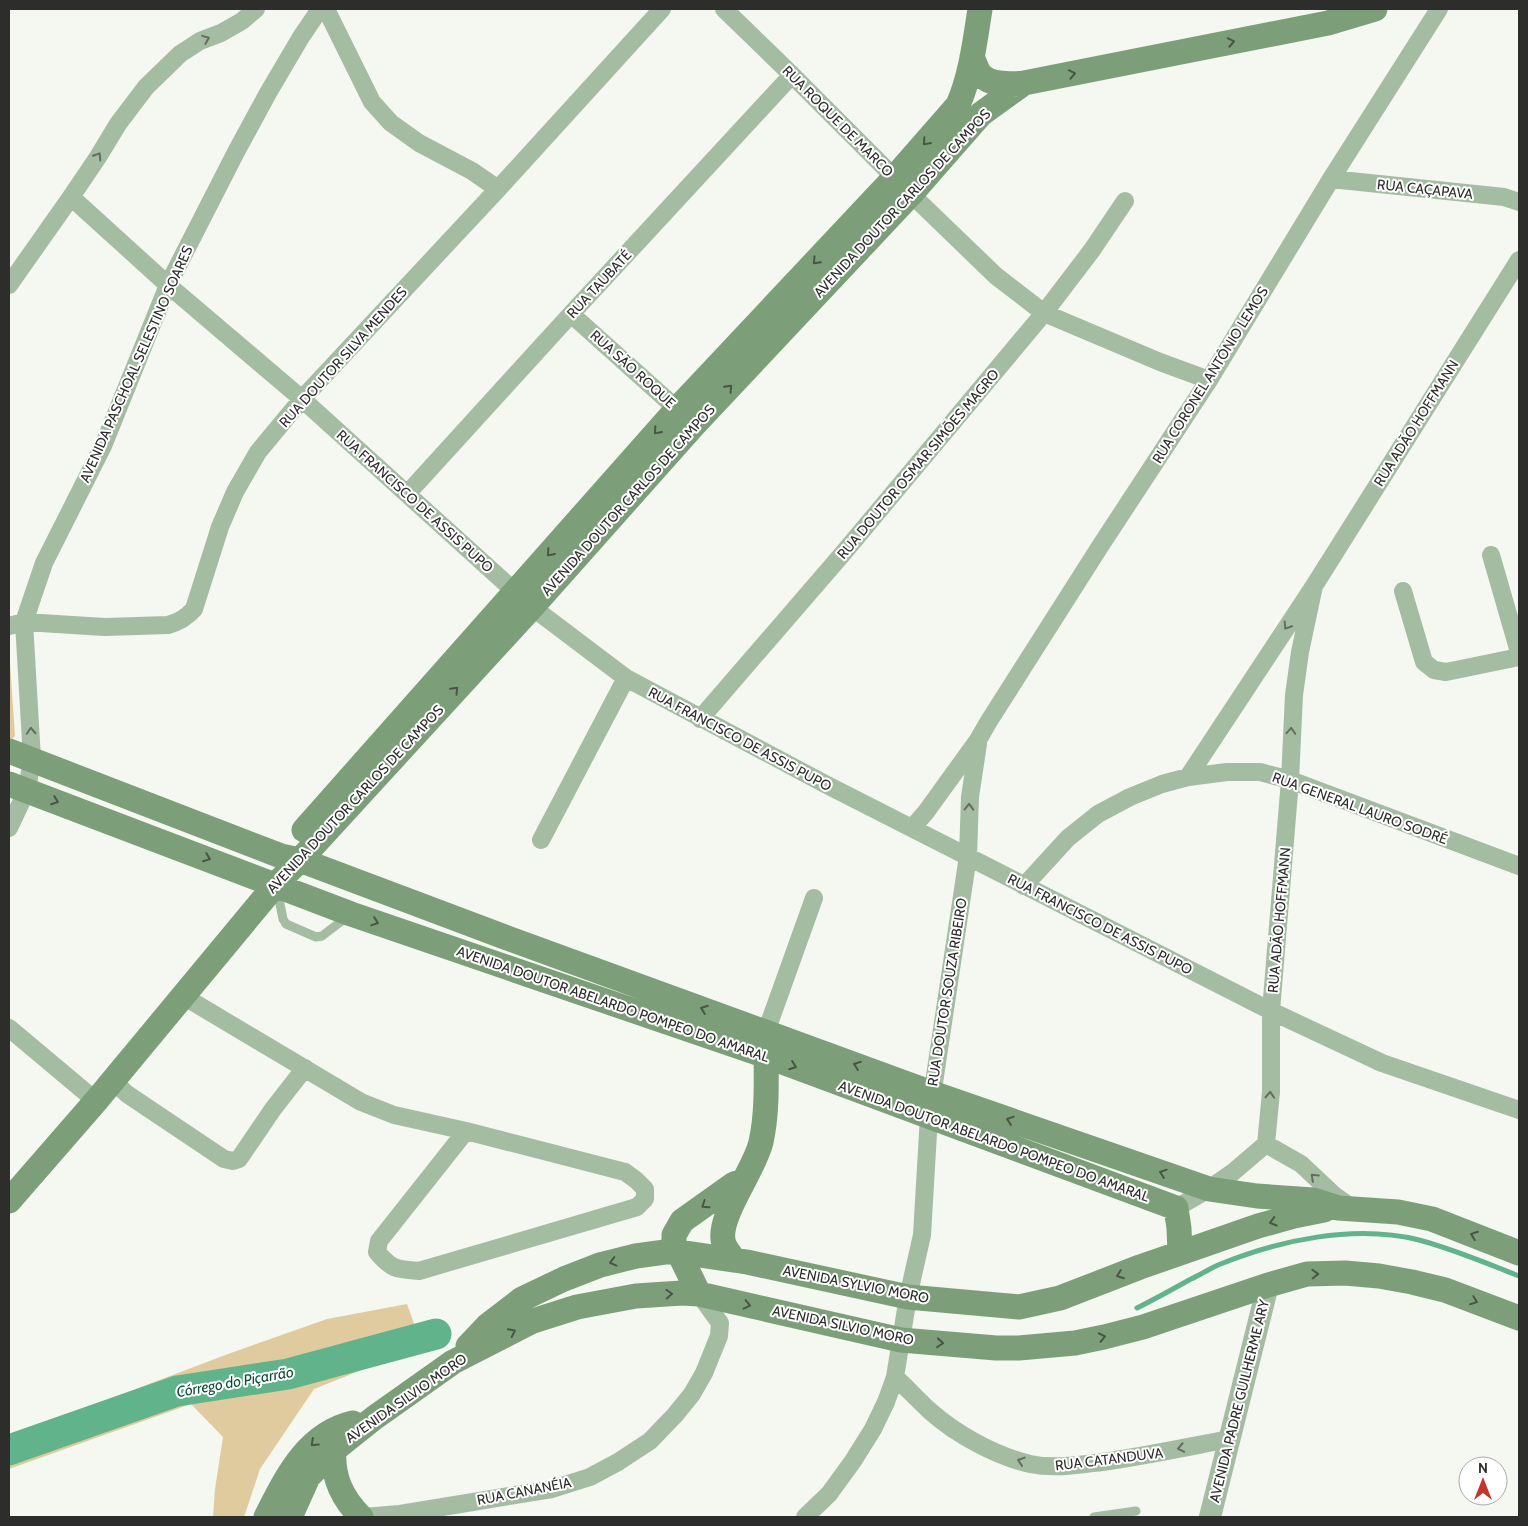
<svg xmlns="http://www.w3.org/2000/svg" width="1528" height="1526" viewBox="0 0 1528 1526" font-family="Cabin,sans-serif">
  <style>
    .green { fill: #e0cb9f }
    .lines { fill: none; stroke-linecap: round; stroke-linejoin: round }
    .stream { stroke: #61b38c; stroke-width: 5 }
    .river { stroke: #61b38c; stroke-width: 31 }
    .service { stroke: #a4bca2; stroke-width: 9 }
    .minor { stroke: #a4bca2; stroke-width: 18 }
    .tertiary { stroke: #a4bca2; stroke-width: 22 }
    .secondary { stroke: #7c9f79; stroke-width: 25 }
    .oneway { stroke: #636e61 }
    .oneway2 { stroke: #495646 }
    .labels { text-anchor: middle; stroke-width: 4; stroke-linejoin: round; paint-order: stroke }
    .street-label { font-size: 14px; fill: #2d2e2b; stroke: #fff }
    .water-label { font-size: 15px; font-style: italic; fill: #0b4e34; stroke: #fff }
  </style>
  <rect width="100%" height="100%" fill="#f5f7f1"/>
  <path class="green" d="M 9,648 L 15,736 L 9,742 Z
    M 407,1304 L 422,1346 L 314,1389 L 260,1469 L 244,1517 L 213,1517 L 215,1489 L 223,1437 L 191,1404 L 9,1469 L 9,1437 L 228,1354 L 327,1319 Z"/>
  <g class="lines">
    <path class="stream" d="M 1137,1308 C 1155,1299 1173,1289 1191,1279 C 1200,1275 1209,1269 1218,1265 C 1279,1240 1354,1224 1419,1240 C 1453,1249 1486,1263 1519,1276"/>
    <path class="river" d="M 9,1450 L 177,1391 L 288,1374 L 436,1334"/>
    <path class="service" d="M 277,889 L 283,919 L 286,924 L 316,937 L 322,936 L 347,917
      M 1094,1517 L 1136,1511"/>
    <path class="minor" d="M 326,9 L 372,102 L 391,123 L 419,143 L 472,171 L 498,189
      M 724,9 L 792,75 L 911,194 L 996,276 L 1044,313 L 1160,362 L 1209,380
      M 1331,179 L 1504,197 L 1519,202
      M 71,197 L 168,285 L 302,399 L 532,607 L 626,678 L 827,785 L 1271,1011 L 1382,1063 L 1519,1110
      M 9,285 L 71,197 L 98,157 L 118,124 L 146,87 L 180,54 L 200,41 L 221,33 L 242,21 L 256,9
      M 571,314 L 686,417
      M 407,494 L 571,314 L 792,75
      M 1491,555 L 1519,652
      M 1403,591 L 1424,662 L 1434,670 L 1446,672 L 1519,657
      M 9,626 L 24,622 L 105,627 L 168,625 C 179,622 186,618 194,609 L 220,527 L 235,492 L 258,452 L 302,399 L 498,189 L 662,9
      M 700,719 L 845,551 L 1044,313 L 1092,250 L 1125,201
      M 1188,777 L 1314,586 L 1519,260
      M 9,828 L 27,790 L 32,759 L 24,622 L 44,563 L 103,446 L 168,285 L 236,152 L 268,93 L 301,37 L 320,9
      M 912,828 L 926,812 L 978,740 L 989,721 L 1099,548 L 1209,380 L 1331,179 L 1439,9
      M 541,840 L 626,678
      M 1024,886 L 1068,838 L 1098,814 L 1130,797 L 1162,784 L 1188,777 L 1227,772 L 1260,772 L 1290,780 L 1519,866
      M 183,996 L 361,1102 L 394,1115 L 466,1131 L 625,1172 L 636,1180 L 645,1189 L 645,1199 L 637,1207 L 419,1271 C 397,1269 392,1270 377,1252 L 379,1241 L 466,1131
      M 9,1028 L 96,1101
      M 766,1032 L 814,898
      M 113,1081 L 127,1094 L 224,1159 L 233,1161 L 239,1159 L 273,1109 L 305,1068
      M 1266,1144 L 1301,1164 L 1334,1195 L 1351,1207
      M 1176,1208 L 1209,1189 L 1232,1173 L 1266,1144 L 1271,1092 L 1271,1011 L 1290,780 L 1294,695 L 1300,652 L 1314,586
      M 895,1377 C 907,1388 918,1400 930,1411 C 957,1435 996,1456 1030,1464 C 1054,1469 1078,1465 1102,1462 C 1145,1456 1187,1447 1229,1439
      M 363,1517 L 400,1514 L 552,1489 L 590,1477 L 618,1462 L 650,1441 L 675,1415 L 692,1394 L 704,1373 L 719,1336 L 720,1323 L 699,1294
      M 805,1517 L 829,1494 L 853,1461 L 873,1429 L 886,1402 L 895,1377 L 908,1297 L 922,1235 L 929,1116 L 968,856 L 970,797 L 978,744"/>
    <path class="tertiary" d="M 1210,1517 L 1268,1285"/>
    <path class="secondary" d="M 972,57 C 975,63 977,71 981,75 C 991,86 1011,84 1024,83
      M 9,751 L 281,856 L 300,860 L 502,936 L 932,1093 L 1209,1189 L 1257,1196 L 1313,1200 L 1338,1208 L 1398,1212 L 1432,1219 L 1519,1253
      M 9,784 L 351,914 L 766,1056 L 1176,1208 L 1179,1228 L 1180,1253
      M 304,830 L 677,409 L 895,177 L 958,105 C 971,75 975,41 980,9
      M 9,1201 L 96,1101 L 276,884 L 300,860 L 532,607 L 694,425 L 911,194 L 981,114 L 1024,83 L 1328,23 L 1375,9
      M 734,1260 C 731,1255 726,1250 724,1244 C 715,1219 755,1170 761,1142 C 768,1111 766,1074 766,1042
      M 699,1294 L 674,1243 L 674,1235 L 682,1221 L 734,1184 L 744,1180
      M 468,1346 L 487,1326 L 522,1299 L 564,1279 L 600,1265 L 636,1256 L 665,1252 L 679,1252 L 747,1262 L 908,1297 L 1019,1307 L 1060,1298 L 1140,1267 L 1258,1226 L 1294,1216 L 1324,1210
      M 334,1450 C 332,1477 342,1498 361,1517
      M 266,1517 C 286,1478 306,1434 353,1423
      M 290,1517 L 308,1477 L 334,1450 L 374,1418 L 453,1362 L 533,1321 L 577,1307 L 636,1296 L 682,1293 L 699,1294 L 901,1340 L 996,1348 L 1019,1348 L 1075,1343 L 1104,1337 L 1143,1327 L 1268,1285 L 1307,1274 L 1345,1273 L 1379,1276 L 1412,1282 L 1445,1290 L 1519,1318"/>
  </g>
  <defs><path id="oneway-chevron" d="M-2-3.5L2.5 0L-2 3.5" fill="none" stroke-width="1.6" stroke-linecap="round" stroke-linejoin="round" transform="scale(1.25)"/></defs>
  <g class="oneway">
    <use href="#oneway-chevron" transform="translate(206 39) rotate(-22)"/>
    <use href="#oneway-chevron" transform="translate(98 156) rotate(-57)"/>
    <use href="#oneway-chevron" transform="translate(1287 626) rotate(123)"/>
    <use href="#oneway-chevron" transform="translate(31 731) rotate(-93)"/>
    <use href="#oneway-chevron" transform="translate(1291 731) rotate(-86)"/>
    <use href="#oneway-chevron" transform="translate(969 807) rotate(-89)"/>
    <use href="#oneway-chevron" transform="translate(1270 1095) rotate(-87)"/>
    <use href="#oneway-chevron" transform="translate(1314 1177) rotate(-137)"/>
    <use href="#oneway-chevron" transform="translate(1181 1448) rotate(169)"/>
    <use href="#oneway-chevron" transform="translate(1021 1461) rotate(-162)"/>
  </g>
  <g class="oneway2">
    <use href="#oneway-chevron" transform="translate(1231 42) rotate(-11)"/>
    <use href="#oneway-chevron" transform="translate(1072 74) rotate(-11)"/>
    <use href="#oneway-chevron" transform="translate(926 142) rotate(131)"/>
    <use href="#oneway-chevron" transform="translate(816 261) rotate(133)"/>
    <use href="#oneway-chevron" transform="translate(729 388) rotate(-47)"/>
    <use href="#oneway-chevron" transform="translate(657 431) rotate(131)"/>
    <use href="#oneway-chevron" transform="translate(550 553) rotate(131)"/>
    <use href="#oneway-chevron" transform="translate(455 690) rotate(-47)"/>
    <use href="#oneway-chevron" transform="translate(55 801) rotate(21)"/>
    <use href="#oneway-chevron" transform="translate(207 858) rotate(21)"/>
    <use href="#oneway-chevron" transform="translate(375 922) rotate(19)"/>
    <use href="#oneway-chevron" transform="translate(704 1009) rotate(-160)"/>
    <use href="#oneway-chevron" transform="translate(857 1065) rotate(-160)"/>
    <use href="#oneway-chevron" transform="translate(793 1066) rotate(20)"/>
    <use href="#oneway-chevron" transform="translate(1010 1120) rotate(-161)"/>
    <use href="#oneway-chevron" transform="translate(1163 1173) rotate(-161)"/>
    <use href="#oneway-chevron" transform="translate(705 1205) rotate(145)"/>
    <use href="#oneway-chevron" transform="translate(1273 1222) rotate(164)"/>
    <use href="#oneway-chevron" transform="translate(1474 1235) rotate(-159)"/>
    <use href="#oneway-chevron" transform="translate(613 1262) rotate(165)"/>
    <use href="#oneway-chevron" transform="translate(1315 1274) rotate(-2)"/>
    <use href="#oneway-chevron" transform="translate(1120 1275) rotate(159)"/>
    <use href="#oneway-chevron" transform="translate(669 1294) rotate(-3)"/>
    <use href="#oneway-chevron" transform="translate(1474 1301) rotate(21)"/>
    <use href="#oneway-chevron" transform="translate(747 1305) rotate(13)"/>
    <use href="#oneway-chevron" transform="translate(512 1332) rotate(-27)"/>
    <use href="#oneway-chevron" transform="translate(1102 1337) rotate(-12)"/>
    <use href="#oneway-chevron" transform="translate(940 1343) rotate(5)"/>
    <use href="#oneway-chevron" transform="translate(314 1443) rotate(137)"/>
  </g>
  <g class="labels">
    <g class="street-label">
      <text transform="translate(838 121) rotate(45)" y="5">RUA ROQUE DE MARCO</text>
      <text transform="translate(1425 189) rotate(6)" y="5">RUA CAÇAPAVA</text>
      <text transform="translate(902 203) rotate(-47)" y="5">AVENIDA DOUTOR CARLOS DE CAMPOS</text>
      <text transform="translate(599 284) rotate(-47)" y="5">RUA TAUBATÉ</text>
      <text transform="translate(343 357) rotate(-48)" y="5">RUA DOUTOR SILVA MENDES</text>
      <text transform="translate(136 364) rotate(-66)" y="5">AVENIDA PASCHOAL SELESTINO SOARES</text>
      <text transform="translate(633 369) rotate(42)" y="5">RUA SÃO ROQUE</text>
      <text transform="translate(1210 375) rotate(-58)" y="5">RUA CORONEL ANTÔNIO LEMOS</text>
      <text transform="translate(1416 423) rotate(-58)" y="5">RUA ADÃO HOFFMANN</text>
      <text transform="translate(918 464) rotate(-50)" y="5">RUA DOUTOR OSMAR SIMÕES MAGRO</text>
      <text transform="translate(628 500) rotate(-48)" y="5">AVENIDA DOUTOR CARLOS DE CAMPOS</text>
      <text transform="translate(415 501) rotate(42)" y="5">RUA FRANCISCO DE ASSIS PUPO</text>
      <text transform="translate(740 739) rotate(28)" y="5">RUA FRANCISCO DE ASSIS PUPO</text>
      <text transform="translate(355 799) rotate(-47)" y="5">AVENIDA DOUTOR CARLOS DE CAMPOS</text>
      <text transform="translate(1360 808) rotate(20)" y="5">RUA GENERAL LAURO SODRÉ</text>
      <text transform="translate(1279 920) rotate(-85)" y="5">RUA ADÃO HOFFMANN</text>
      <text transform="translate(1100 924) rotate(27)" y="5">RUA FRANCISCO DE ASSIS PUPO</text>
      <text transform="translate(947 992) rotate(-81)" y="5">RUA DOUTOR SOUZA RIBEIRO</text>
      <text transform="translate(613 1004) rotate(19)" y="5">AVENIDA DOUTOR ABELARDO POMPEO DO AMARAL</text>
      <text transform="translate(994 1141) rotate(20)" y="5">AVENIDA DOUTOR ABELARDO POMPEO DO AMARAL</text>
      <text transform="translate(856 1284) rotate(11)" y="5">AVENIDA SYLVIO MORO</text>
      <text transform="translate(843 1325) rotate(12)" y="5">AVENIDA SILVIO MORO</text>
      <text transform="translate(406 1398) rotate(-35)" y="5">AVENIDA SILVIO MORO</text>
      <text transform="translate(1239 1401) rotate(-76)" y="5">AVENIDA PADRE GUILHERME ARY</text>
      <text transform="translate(1109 1459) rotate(-7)" y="5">RUA CATANDUVA</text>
      <text transform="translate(524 1491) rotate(-11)" y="5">RUA CANANÉIA</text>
    </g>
    <g class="water-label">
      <text transform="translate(235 1382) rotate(-10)" y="5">Córrego do Piçarrão</text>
    </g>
  </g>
  <rect width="1528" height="1526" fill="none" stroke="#2d2e2b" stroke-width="20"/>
  <g transform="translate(1483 1481)"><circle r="24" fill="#ffffff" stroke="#ababaa"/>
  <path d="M0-4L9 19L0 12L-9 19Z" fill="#c3352b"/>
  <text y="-8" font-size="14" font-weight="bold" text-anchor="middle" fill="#2d2e2b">N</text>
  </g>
</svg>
